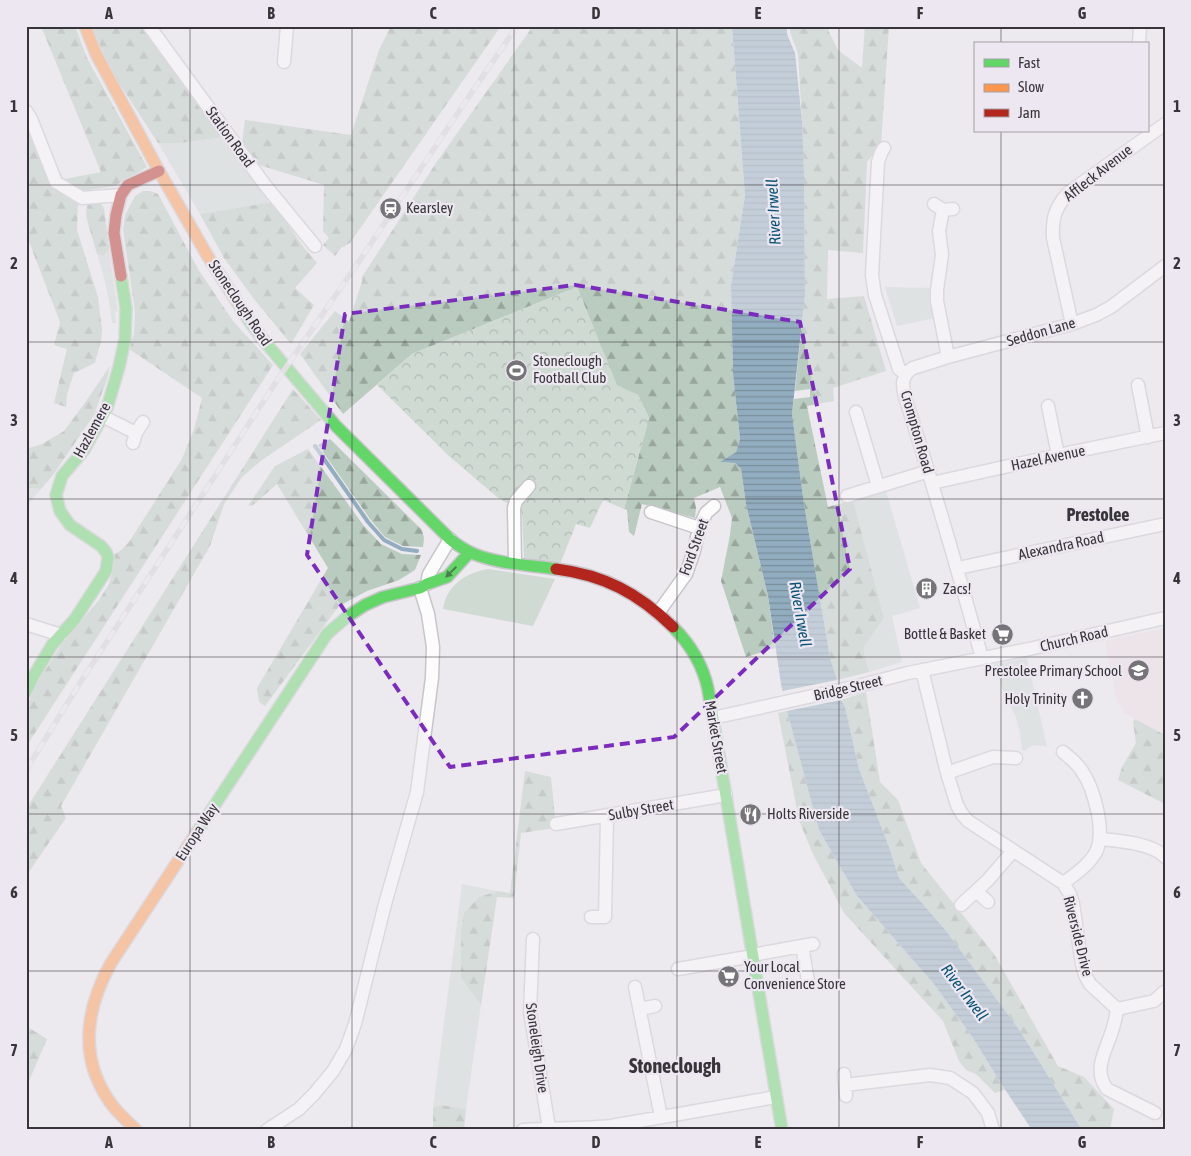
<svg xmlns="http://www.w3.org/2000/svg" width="1191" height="1156" viewBox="0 0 1191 1156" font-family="'Asap Condensed',sans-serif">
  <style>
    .education { fill: #ebdde1 }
    .green { fill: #cfdad3 }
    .forest { fill: url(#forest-firs) }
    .park { fill: url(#park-crowns) }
    .water { fill: url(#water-rules) }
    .pier { fill: #ece9ef }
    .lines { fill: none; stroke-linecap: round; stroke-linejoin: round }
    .stream { stroke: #92adbf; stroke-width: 4 }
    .street-casing { stroke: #c7c5ca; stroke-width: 15 }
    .fast-casing { stroke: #c7c5ca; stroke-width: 14 }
    .slow-casing { stroke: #c7c5ca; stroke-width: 14 }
    .jam-casing { stroke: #c7c5ca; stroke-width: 14 }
    .street { stroke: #fcfcfd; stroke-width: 12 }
    .fast { stroke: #63d668; stroke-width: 11 }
    .slow { stroke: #ff974d; stroke-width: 11 }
    .jam { stroke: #b3261e; stroke-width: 11 }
    .rail-casing { stroke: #d3d3d5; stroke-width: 5.5 }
    .rail { stroke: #ece7f1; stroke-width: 4; stroke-dasharray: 11; stroke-linecap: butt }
    .oneway { fill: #4b7d4e }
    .marked { fill: none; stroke: #7b2cbf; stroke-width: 4; stroke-dasharray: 10 6; stroke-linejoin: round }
    .grid { fill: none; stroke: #373539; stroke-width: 1; stroke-opacity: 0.55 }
    .labels { text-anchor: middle; stroke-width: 4.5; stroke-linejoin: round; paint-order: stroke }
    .street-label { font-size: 15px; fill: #373539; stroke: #ece7f1 }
    .poi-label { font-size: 15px; fill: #373539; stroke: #ece7f1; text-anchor: start }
    .water-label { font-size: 16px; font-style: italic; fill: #0a5375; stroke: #ece7f1 }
    .quarter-label { font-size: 18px; font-weight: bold; fill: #373539; stroke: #ece7f1 }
    .district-label { font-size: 20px; font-weight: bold; fill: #373539; stroke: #ece7f1 }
    .neatline { fill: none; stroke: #373539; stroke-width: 2 }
    .grid-label { font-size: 16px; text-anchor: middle; font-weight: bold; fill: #373539 }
  </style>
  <defs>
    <pattern id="forest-firs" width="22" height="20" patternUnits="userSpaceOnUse" patternTransform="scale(1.25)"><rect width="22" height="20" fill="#baccbf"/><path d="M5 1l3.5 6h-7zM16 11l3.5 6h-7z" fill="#98a69c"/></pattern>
    <pattern id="park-crowns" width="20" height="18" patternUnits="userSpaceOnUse" patternTransform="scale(1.25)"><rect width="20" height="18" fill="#cfdad3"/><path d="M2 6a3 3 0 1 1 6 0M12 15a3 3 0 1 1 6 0" fill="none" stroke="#b2bcb6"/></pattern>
    <pattern id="water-rules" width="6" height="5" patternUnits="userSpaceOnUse" patternTransform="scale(1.25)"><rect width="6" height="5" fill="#92adbf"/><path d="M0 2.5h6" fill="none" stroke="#788e9c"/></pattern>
  </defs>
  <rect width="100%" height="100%" fill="#ece9ef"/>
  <path class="education" d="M 1165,628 L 1165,735 L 1126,714 L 1117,701 L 1105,641 Z"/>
  <path class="green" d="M 224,137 L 272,202 L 200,214 L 158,143 L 180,143 Z
    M 109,249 L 118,312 L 115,311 L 116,323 L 112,323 C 109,297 105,279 97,254 L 103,256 Z
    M 885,287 L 932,288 L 935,318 L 897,326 Z
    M 26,488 L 41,489 L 26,507 Z
    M 886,491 L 920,608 L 892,616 L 902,662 L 869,672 L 863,648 L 884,618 L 853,500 Z
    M 488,569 L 555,579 L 533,626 L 443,609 C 444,604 445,598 448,594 C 456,579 472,572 488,569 Z
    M 1027,658 L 1047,747 C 1039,745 1031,744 1025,751 L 1022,751 L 1020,733 L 1016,717 L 1004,693 L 994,664 Z
    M 462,884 L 497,891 L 479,897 L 461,978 L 481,1005 L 466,1109 L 441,1105 L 433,1108 Z"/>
  <path class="forest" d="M 41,26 L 75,26 L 87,58 L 147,167 L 115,186 L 83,191 L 60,180 L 101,172 Z
    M 91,26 L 146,26 L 224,137 L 180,143 L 158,143 L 112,72 Z
    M 391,26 L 501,26 L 350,243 L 341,248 L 335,256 L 323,245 L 329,238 L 323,231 L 324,185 L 259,165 L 242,143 L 245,120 L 351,135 L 379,50 Z
    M 533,26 L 732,26 L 745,195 L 731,286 L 733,374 L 740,439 L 736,452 L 721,462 L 735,463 L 741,469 L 746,504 L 768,596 L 775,648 L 746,657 L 721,581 L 730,535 L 732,518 L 720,487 L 694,498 L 696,508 L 695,518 L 642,504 L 634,536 L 629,532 L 627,510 L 624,509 L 649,418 L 638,395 L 617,386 L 577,287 L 412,354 L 343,414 L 300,354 L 335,311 L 349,322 L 362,281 L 362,277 L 436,163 Z
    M 790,26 L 827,26 L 829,32 L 838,50 L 862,68 L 865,26 L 889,26 L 881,145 L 867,162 L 863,253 L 828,250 L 827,299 L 864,296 L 886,371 L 833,388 L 834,401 L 807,406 L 828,507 L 853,500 L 884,618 L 863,648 L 869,672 L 837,680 L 830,658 L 804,504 L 792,414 L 794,399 L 810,397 L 810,389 L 795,391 L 805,293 L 804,173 L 802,121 L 798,54 L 790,32 Z
    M 26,123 L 53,186 L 78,200 L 77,230 L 98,297 L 102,329 L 101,341 L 95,363 L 74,373 L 67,394 L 66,407 L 54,403 L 67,349 L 54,345 L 60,322 L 26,234 Z
    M 143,191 L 150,191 L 158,194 L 198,269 L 233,321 L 273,365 L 26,747 L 26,708 L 36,685 L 62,644 L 99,600 L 109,584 L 113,570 L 114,555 L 121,550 L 129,542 L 182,459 L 194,429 L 202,398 L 129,349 L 134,334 L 135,311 L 123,230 L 125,215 L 135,196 Z
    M 99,202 L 104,208 L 109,249 L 103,256 L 97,254 L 87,220 L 86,212 L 88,203 Z
    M 272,202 L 305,249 L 317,263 L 295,288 L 314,305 L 291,344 L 254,299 L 224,258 L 200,214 Z
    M 110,366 L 107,379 L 94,415 L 53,475 L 41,489 L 26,488 L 26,449 L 42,444 L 64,431 L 84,404 Z
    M 293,389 L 321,420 L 262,460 L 242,477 L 224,504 L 210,546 L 61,806 L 66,818 L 26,876 L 26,809 Z
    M 330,439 L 422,530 L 424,538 L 423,547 L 403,546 L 385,537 L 370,519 L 318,445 Z
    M 308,449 L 364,526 L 381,544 L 402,554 L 421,555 L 415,570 L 399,580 L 367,591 L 339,606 L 265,706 L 259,702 L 257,688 L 328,568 L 277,484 L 253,505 L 248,506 L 275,466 Z
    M 866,692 L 880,782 L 898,800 L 921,863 L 994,954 L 1058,1066 L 1084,1077 L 1114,1109 L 1110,1130 L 1082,1130 L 1020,1031 L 947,932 L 921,902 L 899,878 L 889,847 L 859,769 L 845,707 L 841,700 Z
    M 787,711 L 819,830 L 857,896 L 934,984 L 973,1038 L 1005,1090 L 995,1093 L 976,1074 L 966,1070 L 959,1061 L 943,1021 L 844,913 L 812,852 L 799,820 L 778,713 Z
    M 1135,719 L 1165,735 L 1165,804 L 1118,780 L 1122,767 L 1136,743 L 1133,722 Z
    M 525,771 L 551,777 L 556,828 L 521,833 L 514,898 L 497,897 L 481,1005 L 461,978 L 461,931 L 464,913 L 479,897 L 497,891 L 510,893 Z
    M 26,1026 L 47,1039 L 26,1088 Z
    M 441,1105 L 466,1109 L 464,1130 L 433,1130 L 433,1108 Z"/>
  <path class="park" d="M 577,287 L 617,385 L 638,395 L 649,418 L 624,509 L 603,500 L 590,528 L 576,524 L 560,564 L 524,559 L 522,512 L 497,497 L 449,456 L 377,385 L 412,354 Z"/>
  <path class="water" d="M 732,26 L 787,26 L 787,34 L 795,53 L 802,121 L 804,173 L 805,294 L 792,414 L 804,504 L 830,658 L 837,680 L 841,700 L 845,707 L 859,769 L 889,847 L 899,878 L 921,902 L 947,932 L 1020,1031 L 1082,1130 L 1032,1130 L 1000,1082 L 973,1038 L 934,984 L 857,896 L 819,830 L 787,711 L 781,684 L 768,596 L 746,504 L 741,469 L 735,463 L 720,462 L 736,452 L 740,439 L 733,374 L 731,286 L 745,195 Z"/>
  <path class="pier" d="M 837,680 L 841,700 L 787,711 L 782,691 Z"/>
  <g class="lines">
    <path class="stream" d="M 315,446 L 368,522 L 384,540 L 402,549 L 417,551"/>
    <defs>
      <path id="street" d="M 149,26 L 265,185 L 315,246
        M 1139,44 L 1140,26
        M 284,62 L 287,26
        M 26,111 L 31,119 L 56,182 L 82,198 L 121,195
        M 884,148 L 881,153 L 878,162 L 872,275 L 875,295 L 899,369 L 906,374
        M 934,204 L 943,210 L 953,209
        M 943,210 L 939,231 L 942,255 L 937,290 L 937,301 L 948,357
        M 1072,324 L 1053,238 C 1052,218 1055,208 1068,193 L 1165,124
        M 1138,385 L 1148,437
        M 1048,406 L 1058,455
        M 856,412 L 878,486
        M 102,416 L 136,433
        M 133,443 L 136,433 L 143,422
        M 932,483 L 1058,455 L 1165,433
        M 847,496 L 929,471
        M 651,512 L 699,528
        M 515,563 L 514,508 L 516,501 L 529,486
        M 958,568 L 1165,524
        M 427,584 L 429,574 L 450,539
        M 658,613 L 686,574 L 694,551 L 699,528 L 706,513 L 714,506
        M 26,624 L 61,635
        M 982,658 C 958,571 933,484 905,397 C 902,385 901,375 913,368 L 948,357 L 1072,324 L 1096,315 L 1111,307 L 1165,266
        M 922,670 L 947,773 L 957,805 L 962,814 L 968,821 L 1063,883 L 1070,894 L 1073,904 L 1082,964 L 1085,975 L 1090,984 L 1117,1009 C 1116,1015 1115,1022 1113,1028 C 1107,1049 1092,1069 1107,1089 L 1155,1113
        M 713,718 L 858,686 L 908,673 L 1029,649 L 1165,618
        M 947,773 L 993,757 L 1016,758
        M 556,824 L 726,795
        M 1100,839 C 1119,841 1152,843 1165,857
        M 1063,883 C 1075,875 1089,865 1096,852 C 1106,831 1094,789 1082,771 C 1077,763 1070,758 1063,752
        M 976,891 L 988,902
        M 961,905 L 988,880 L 1013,851
        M 591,917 L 605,917 L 607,816
        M 533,939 L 530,1012 L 549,1128
        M 802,946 L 808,981
        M 752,955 L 813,944
        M 678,969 L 753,956
        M 635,987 L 661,1117
        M 640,1009 L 655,1006
        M 1117,1009 L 1154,1001 L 1164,992
        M 844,1074 L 846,1096
        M 845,1085 L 930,1075 L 950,1078 L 973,1093 L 988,1113 L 993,1130
        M 267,1130 L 299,1109 L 314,1094 L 333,1071 L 346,1049 L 355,1024 L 385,904 L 417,792 L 432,678 L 433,647 L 428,614 L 420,588
        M 523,1130 C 552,1128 581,1129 611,1126 L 776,1097"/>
      <path id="fast" d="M 237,302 L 252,325 L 265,342 L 336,426 L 450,539 C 457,545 465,550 474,554 C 499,564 529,565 556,569
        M 673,627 C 690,644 703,666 708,689 L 782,1130
        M 26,692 L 33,677 L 52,645 L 75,619 L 106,571 L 108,557 L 106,552 L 101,546 L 70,525 L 60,511 L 56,495 L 62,476 L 84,450 L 107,408 L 119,367 L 125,339 L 126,308 L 121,276
        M 197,832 L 327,634 L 348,616 L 365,605 L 383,597 L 420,588 L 427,584 L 447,577 L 470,552"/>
      <path id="slow" d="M 85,26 L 96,54 L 159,171 L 207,255 L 237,302
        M 136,1130 C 128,1122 119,1114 112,1105 C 78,1059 85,1010 111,963 L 197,832"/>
      <path id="jam" d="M 121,276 L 114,233 L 116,215 L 121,195 L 128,185 L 159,171
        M 556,569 C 604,575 638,593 673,627"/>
    </defs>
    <use href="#street" class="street-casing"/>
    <use href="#fast" class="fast-casing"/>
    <use href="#slow" class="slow-casing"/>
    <use href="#jam" class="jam-casing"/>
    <use href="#street" class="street"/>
    <use href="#fast" class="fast"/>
    <use href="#slow" class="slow"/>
    <use href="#jam" class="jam"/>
    <defs>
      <path id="rail" d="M 26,770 L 80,683 L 278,379 L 366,251 L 457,114 L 517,26"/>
    </defs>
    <use href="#rail" class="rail-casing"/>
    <use href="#rail" class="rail"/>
  </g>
  <defs><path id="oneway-solid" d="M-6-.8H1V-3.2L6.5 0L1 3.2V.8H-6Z" transform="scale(1.25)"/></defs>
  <use class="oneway" href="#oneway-solid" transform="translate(451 572) rotate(136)"/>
  <path d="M0 0H1191V1156H0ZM 575,285 L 800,322 L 850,569 L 674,737 L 450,767 L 307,555 L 345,314 Z" fill="#ece9ef" fill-opacity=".55" fill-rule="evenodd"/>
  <path class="marked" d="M 575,285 L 800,322 L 850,569 L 674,737 L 450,767 L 307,555 L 345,314 Z"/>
  <path class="grid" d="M 190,26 L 190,1130M 352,26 L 352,1130M 514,26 L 514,1130M 677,26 L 677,1130M 839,26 L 839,1130M 1001,26 L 1001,44M 1001,131 L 1001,1130M 26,185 L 1165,185M 26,342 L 1165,342M 26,499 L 1165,499M 26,657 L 1165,657M 26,814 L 1165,814M 26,971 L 1165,971"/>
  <defs>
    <symbol id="station-disc" viewBox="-11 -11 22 22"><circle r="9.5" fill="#767479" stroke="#ece7f1"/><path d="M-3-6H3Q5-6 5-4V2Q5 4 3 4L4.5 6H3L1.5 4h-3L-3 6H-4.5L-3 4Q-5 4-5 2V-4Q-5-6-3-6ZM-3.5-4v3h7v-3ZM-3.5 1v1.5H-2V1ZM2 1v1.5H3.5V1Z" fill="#fff"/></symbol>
    <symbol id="stadium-disc" viewBox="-11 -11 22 22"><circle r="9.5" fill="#767479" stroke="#ece7f1"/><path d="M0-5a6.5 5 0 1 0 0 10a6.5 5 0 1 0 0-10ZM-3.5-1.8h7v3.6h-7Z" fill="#fff"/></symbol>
    <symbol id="building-disc" viewBox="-11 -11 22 22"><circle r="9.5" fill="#767479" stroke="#ece7f1"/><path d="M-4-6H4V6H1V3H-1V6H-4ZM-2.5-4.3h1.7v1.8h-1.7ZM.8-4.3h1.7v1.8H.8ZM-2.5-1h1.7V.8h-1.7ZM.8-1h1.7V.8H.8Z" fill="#fff"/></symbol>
    <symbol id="supermarket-disc" viewBox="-11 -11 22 22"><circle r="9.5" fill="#767479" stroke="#ece7f1"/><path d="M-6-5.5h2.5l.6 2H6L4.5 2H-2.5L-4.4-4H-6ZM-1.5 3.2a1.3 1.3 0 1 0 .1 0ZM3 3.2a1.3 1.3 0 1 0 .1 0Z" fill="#fff"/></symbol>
    <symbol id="school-disc" viewBox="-11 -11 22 22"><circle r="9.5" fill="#767479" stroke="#ece7f1"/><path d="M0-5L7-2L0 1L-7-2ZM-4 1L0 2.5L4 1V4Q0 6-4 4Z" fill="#fff"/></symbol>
    <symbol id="church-disc" viewBox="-11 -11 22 22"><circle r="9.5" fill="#767479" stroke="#ece7f1"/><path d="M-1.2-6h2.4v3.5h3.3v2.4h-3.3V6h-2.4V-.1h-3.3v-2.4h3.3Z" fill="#fff"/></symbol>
    <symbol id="restaurant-disc" viewBox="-11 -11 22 22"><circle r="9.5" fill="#767479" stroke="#ece7f1"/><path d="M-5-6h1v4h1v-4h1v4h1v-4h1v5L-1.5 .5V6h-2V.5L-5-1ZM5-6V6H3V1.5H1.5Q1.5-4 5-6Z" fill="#fff"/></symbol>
  </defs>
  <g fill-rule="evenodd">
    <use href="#station-disc" x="378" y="196" width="25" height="25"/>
    <use href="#stadium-disc" x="504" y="358" width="25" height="25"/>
    <use href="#building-disc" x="914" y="576" width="25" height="25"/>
    <use href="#supermarket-disc" x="990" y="622" width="25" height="25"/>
    <use href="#school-disc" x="1126" y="658" width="25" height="25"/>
    <use href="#church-disc" x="1070" y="686" width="25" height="25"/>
    <use href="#restaurant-disc" x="738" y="802" width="25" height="25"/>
    <use href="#supermarket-disc" x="716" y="964" width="25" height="25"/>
  </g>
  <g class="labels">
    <g class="street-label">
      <text transform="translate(230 137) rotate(54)" y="5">Station Road</text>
      <text transform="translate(1098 173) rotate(-38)" y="5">Affleck Avenue</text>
      <text transform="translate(240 303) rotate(56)" y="5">Stoneclough Road</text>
      <text transform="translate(1041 332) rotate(-16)" y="5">Seddon Lane</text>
      <text transform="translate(92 430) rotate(-61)" y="5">Hazlemere</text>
      <text transform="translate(917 432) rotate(74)" y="5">Crompton Road</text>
      <text transform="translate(1048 458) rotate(-12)" y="5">Hazel Avenue</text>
      <text transform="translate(1061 546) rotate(-12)" y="5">Alexandra Road</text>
      <text transform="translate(694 547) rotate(-70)" y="5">Ford Street</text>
      <text transform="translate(1074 639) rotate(-13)" y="5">Church Road</text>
      <text transform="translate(848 688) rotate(-13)" y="5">Bridge Street</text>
      <text transform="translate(716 737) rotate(80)" y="5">Market Street</text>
      <text transform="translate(641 810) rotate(-10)" y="5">Sulby Street</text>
      <text transform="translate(197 832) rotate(-57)" y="5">Europa Way</text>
      <text transform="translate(1078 936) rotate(76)" y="5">Riverside Drive</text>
      <text transform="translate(537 1048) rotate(82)" y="5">Stoneleigh Drive</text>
    </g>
    <g class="poi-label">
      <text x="406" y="213">Kearsley</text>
      <text x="533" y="366">Stoneclough<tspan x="533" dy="17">Football Club</tspan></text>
      <text x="943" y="594">Zacs!</text>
      <text x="986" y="639" text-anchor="end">Bottle &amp; Basket</text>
      <text x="1122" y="676" text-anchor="end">Prestolee Primary School</text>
      <text x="1067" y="704" text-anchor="end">Holy Trinity</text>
      <text x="767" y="819">Holts Riverside</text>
      <text x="744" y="972">Your Local<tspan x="744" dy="17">Convenience Store</tspan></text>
    </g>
    <g class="water-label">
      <text transform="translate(773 212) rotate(-93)" y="6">River Irwell</text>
      <text transform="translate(801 614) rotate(80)" y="6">River Irwell</text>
      <text transform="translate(965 992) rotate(53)" y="6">River Irwell</text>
    </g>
    <g class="quarter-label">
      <text x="1098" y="521">Prestolee</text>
    </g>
    <g class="district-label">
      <text x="675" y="1073">Stoneclough</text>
    </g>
  </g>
  <rect width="1191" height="1156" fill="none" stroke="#ece7f1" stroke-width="55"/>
  <rect x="974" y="42" width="175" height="90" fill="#ece7f1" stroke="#a4a0a7"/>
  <rect x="984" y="59" width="25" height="8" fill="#63d668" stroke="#a4a0a7"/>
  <text x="1018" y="68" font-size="15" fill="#373539">Fast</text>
  <rect x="984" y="84" width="25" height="8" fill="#ff974d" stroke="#a4a0a7"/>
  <text x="1018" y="92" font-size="15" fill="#373539">Slow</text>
  <rect x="984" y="109" width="25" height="8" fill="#b3261e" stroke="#a4a0a7"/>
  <text x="1018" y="118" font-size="15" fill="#373539">Jam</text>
  <rect x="28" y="28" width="1136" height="1100" class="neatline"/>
  <g class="grid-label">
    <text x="109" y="19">A</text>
    <text x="271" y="19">B</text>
    <text x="433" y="19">C</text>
    <text x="596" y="19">D</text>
    <text x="758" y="19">E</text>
    <text x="920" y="19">F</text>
    <text x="1082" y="19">G</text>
    <text x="14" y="112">1</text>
    <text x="1177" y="112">1</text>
    <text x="14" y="269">2</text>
    <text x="1177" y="269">2</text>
    <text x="14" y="426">3</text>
    <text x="1177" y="426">3</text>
    <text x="14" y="584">4</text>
    <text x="1177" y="584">4</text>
    <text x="14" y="741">5</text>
    <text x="1177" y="741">5</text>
    <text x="14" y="898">6</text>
    <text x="1177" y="898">6</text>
    <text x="14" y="1056">7</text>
    <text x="1177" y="1056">7</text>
    <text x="109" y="1148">A</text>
    <text x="271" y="1148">B</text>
    <text x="433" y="1148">C</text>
    <text x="596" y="1148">D</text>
    <text x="758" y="1148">E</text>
    <text x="920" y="1148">F</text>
    <text x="1082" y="1148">G</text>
  </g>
</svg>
